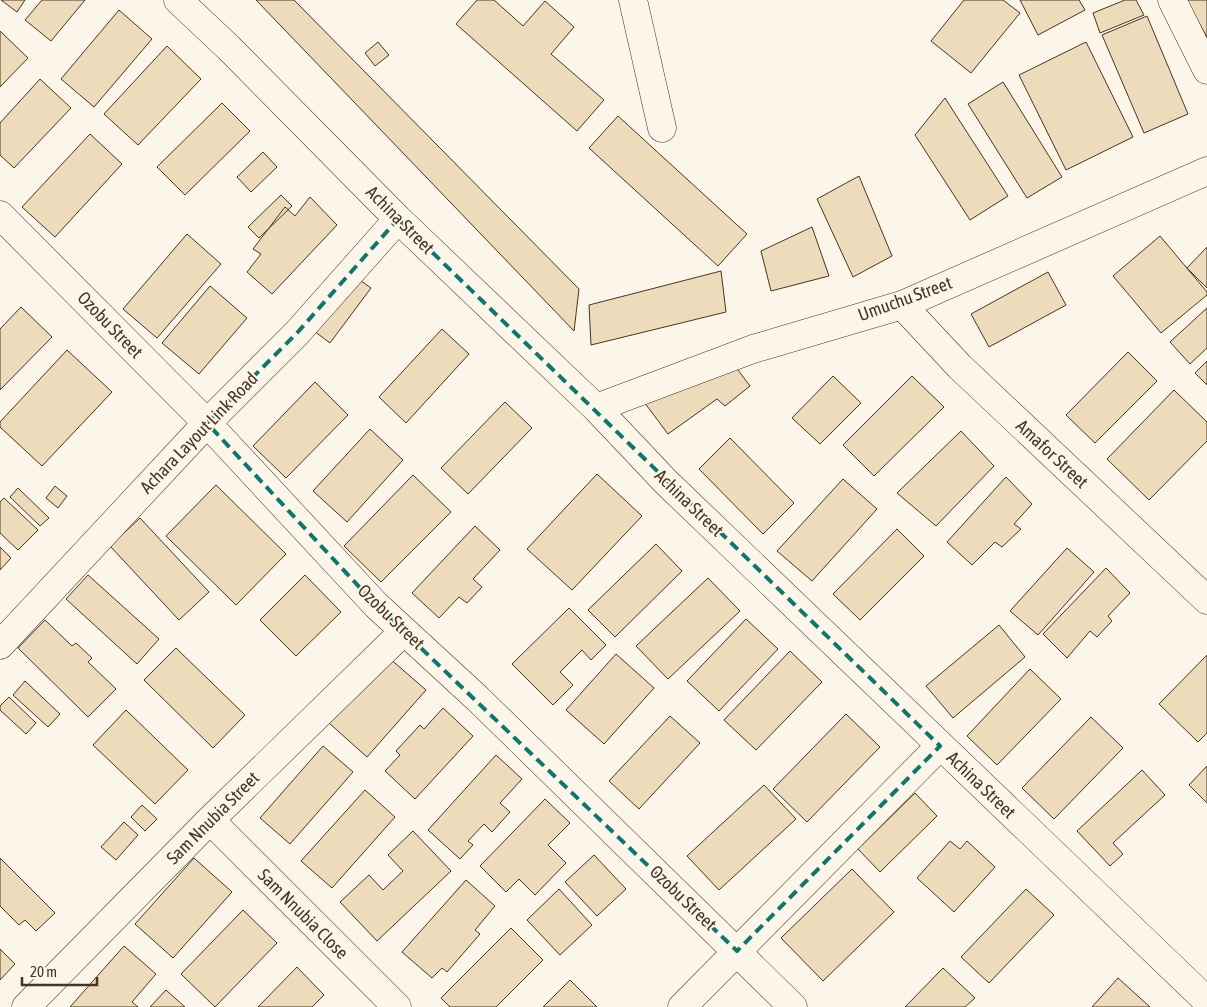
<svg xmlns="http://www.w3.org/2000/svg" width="1207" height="1007" viewBox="0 0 1207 1007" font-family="'Asap Condensed',sans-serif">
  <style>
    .building { fill: #ecdcbc; stroke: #4a3520 }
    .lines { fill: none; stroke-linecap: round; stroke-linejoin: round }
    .minor-casing { stroke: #4a3520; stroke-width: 29 }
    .minor { stroke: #fbf6e9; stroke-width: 28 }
    .marked { fill: none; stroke: #0f766e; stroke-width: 4; stroke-dasharray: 10 6; stroke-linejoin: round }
    .labels { text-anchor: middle; stroke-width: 4; stroke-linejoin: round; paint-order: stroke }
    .street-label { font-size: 18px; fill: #4a3520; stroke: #fbf6e9 }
  </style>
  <rect width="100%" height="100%" fill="#fbf6e9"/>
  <path class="building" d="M 1,0 L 25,0 L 17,12 Z
    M 42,0 L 85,0 L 51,41 L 25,20 Z
    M 256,0 L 294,0 L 579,289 L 574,331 Z
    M 477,0 L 494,0 L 523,26 L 545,1 L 574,27 L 551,54 L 604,100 L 577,131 L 456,24 Z
    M 964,0 L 1003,0 L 1020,13 L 971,73 L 931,41 Z
    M 1020,0 L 1079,0 L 1085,10 L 1038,35 Z
    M 1125,0 L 1136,0 L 1144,15 L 1100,33 L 1093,13 Z
    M 1186,0 L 1207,0 L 1207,37 Z
    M 119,10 L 152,39 L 94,107 L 61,79 Z
    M 1147,16 L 1188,114 L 1144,133 L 1102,35 Z
    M 0,31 L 28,58 L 0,87 Z
    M 378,42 L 389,55 L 375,66 L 365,53 Z
    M 1086,42 L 1133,137 L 1066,170 L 1019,75 Z
    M 167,46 L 201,79 L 138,145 L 104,114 Z
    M 40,79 L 71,108 L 14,168 L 0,155 L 0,123 Z
    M 1003,82 L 1062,177 L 1027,198 L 968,104 Z
    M 945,98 L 1008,196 L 970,220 L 915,135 Z
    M 222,103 L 250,131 L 185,195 L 157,167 Z
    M 618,116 L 747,234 L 718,266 L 589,148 Z
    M 90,134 L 122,164 L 55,237 L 22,207 Z
    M 263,152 L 277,167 L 251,192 L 237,177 Z
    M 859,176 L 892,256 L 853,277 L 817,199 Z
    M 281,195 L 292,206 L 259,238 L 248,227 Z
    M 310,197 L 337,225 L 272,294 L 247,272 L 261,254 L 253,249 L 285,207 L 295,216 Z
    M 812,227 L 829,276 L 771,291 L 761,251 Z
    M 187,234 L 221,264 L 157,338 L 123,309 Z
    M 1160,236 L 1207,292 L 1207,295 L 1161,333 L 1113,276 Z
    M 1207,247 L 1207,288 L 1187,268 Z
    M 721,271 L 726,312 L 591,345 L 589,305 Z
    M 1048,272 L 1066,305 L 989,347 L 971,314 Z
    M 354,276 L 371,288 L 330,343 L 314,331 Z
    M 210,286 L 247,318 L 199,374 L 162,343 Z
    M 21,307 L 52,337 L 0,390 L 0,329 Z
    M 1207,308 L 1207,348 L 1190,364 L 1170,342 Z
    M 442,329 L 469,354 L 406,423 L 379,397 Z
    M 67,350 L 112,392 L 42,466 L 0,427 L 0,422 Z
    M 1128,352 L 1157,381 L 1095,443 L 1066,415 Z
    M 1207,361 L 1207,385 L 1195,373 Z
    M 732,362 L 750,386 L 725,406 L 717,399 L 668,434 L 644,402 Z
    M 833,376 L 861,403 L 820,444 L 792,418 Z
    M 912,376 L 944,407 L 874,476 L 843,445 Z
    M 315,382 L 348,415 L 286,478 L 253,446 Z
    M 1174,390 L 1207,422 L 1207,441 L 1149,500 L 1107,459 Z
    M 505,402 L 532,428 L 468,494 L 441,468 Z
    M 370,429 L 403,460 L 347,522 L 313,491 Z
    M 961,431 L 994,466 L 936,526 L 897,493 Z
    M 730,438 L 794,503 L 763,534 L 699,469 Z
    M 597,474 L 642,516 L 572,590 L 527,549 Z
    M 413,475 L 451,512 L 381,582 L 344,546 Z
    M 1006,477 L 1032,504 L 1014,524 L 1021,529 L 1002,547 L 995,542 L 972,565 L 947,542 Z
    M 843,479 L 877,509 L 812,581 L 777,551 Z
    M 216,485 L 286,554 L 236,605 L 166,536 Z
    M 55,486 L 67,496 L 58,508 L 46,498 Z
    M 18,488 L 49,518 L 40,526 L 10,497 Z
    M 4,498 L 38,530 L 18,550 L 0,533 L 0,502 Z
    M 140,518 L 209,592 L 179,620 L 110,546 Z
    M 475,526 L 500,550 L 473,579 L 482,587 L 467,603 L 459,597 L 439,618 L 412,593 Z
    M 897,529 L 924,556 L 860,620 L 833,594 Z
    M 656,544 L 682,571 L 615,637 L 588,610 Z
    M 0,547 L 11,558 L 0,570 Z
    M 1067,548 L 1094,572 L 1038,635 L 1010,611 Z
    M 1106,568 L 1130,593 L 1108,616 L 1112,621 L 1097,637 L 1090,631 L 1067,658 L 1043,634 Z
    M 88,575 L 159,639 L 137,664 L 66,599 Z
    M 305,575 L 341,612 L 296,656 L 260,620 Z
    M 708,578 L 740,611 L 668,679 L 636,646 Z
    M 569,608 L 606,645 L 591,660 L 582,650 L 560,672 L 573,685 L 553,705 L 512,664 Z
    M 746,619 L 778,649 L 719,711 L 687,681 Z
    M 45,620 L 72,646 L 76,643 L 92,658 L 88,662 L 116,689 L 88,717 L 18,648 Z
    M 999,625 L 1025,657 L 953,718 L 926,686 Z
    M 176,648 L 245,715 L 213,748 L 144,680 Z
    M 790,651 L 822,682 L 756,750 L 724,720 Z
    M 616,654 L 654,688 L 604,744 L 566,710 Z
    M 1207,655 L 1207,733 L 1198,742 L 1159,704 Z
    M 388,657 L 426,690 L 367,757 L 329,723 Z
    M 1030,669 L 1061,699 L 997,765 L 967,736 Z
    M 25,681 L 60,714 L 48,727 L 13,695 Z
    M 9,697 L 36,723 L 26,734 L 0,710 L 0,706 Z
    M 443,708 L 473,736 L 415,799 L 385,771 L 400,755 L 396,751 L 420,725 L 424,729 Z
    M 126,710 L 188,770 L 155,804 L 93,745 Z
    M 846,714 L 880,747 L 807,822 L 773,789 Z
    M 670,716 L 700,743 L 639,809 L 609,781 Z
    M 1091,717 L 1123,748 L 1054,819 L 1022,788 Z
    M 323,746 L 353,772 L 290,844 L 260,818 Z
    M 496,755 L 522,779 L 500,803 L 510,812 L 492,832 L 484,824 L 468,841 L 473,845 L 460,859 L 428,830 Z
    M 1207,766 L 1207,803 L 1189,785 Z
    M 1142,770 L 1165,795 L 1113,843 L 1123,854 L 1110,866 L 1077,831 Z
    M 764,785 L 796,819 L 719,890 L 687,856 Z
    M 365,790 L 395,817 L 332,888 L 301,861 Z
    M 915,793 L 937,816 L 880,872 L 858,849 Z
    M 545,799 L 570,823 L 548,845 L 566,863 L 535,895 L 519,879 L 506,892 L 480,866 Z
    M 142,805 L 157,819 L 145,831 L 131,817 Z
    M 124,822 L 138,835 L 116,860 L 101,847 Z
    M 413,831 L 451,871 L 377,941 L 340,902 L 369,875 L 383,890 L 403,871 L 388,855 Z
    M 950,841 L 960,849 L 967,841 L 995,867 L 954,912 L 917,878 Z
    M 594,855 L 626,889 L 597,916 L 565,882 Z
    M 0,858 L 55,913 L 36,931 L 25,920 L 19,925 L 0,906 Z
    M 194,858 L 232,892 L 173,958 L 135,924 Z
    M 852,869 L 894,912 L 823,981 L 781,938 Z
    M 466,880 L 495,906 L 475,930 L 480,934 L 447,972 L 442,968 L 432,978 L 402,952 Z
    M 559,889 L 592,925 L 560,955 L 527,920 Z
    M 1026,889 L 1054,915 L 989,983 L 961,957 Z
    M 243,910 L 277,943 L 215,1007 L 181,974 Z
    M 511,928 L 543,960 L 496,1007 L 450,1007 L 441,998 Z
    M 124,946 L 156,974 L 132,1002 L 138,1007 L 70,1007 Z
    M 0,949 L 15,964 L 0,980 Z
    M 297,967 L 324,995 L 312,1007 L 258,1007 Z
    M 943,968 L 975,998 L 965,1007 L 905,1007 Z
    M 1118,978 L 1150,1007 L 1092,1007 Z
    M 570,980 L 597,1007 L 543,1007 Z
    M 166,990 L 185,1007 L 150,1007 Z"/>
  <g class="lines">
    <defs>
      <path id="minor" d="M 178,0 L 229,48 L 398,219 L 596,408 L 666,482 L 1207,1001
        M 633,0 L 662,128
        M 1172,0 L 1207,70
        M 0,215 L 207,423 L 376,605 L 478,699 L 793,1007
        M 902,305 L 959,366 L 1207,600
        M 596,408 L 753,349 L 902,305 L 1207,171
        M 0,645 L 207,423 L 297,333 L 398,219
        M 210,820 L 397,1007
        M 26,1007 L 210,820 L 404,631
        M 682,1007 L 940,746"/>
    </defs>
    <use href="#minor" class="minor-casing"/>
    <use href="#minor" class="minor"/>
  </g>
  <path class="marked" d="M 398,219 L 940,746 L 737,951 L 376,605 L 207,423 L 297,333 Z"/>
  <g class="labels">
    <g class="street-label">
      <text transform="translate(400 220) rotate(45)" y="6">Achina Street</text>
      <text transform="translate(905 299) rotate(-20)" y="6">Umuchu Street</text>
      <text transform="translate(110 325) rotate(46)" y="6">Ozobu Street</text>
      <text transform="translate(199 433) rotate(-46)" y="6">Achara Layout Link Road</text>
      <text transform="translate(1052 454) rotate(43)" y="6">Amafor Street</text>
      <text transform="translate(689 503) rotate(44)" y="6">Achina Street</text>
      <text transform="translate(391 617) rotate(44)" y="6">Ozobu Street</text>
      <text transform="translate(981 785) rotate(44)" y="6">Achina Street</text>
      <text transform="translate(213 818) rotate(-45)" y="6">Sam Nnubia Street</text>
      <text transform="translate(683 898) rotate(44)" y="6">Ozobu Street</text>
      <text transform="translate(303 914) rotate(45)" y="6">Sam Nnubia Close</text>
    </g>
  </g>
  <path d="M22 977v8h75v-8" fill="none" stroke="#4a3520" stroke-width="2.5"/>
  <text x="30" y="977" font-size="15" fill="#4a3520" stroke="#fbf6e9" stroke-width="4" paint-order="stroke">20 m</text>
</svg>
